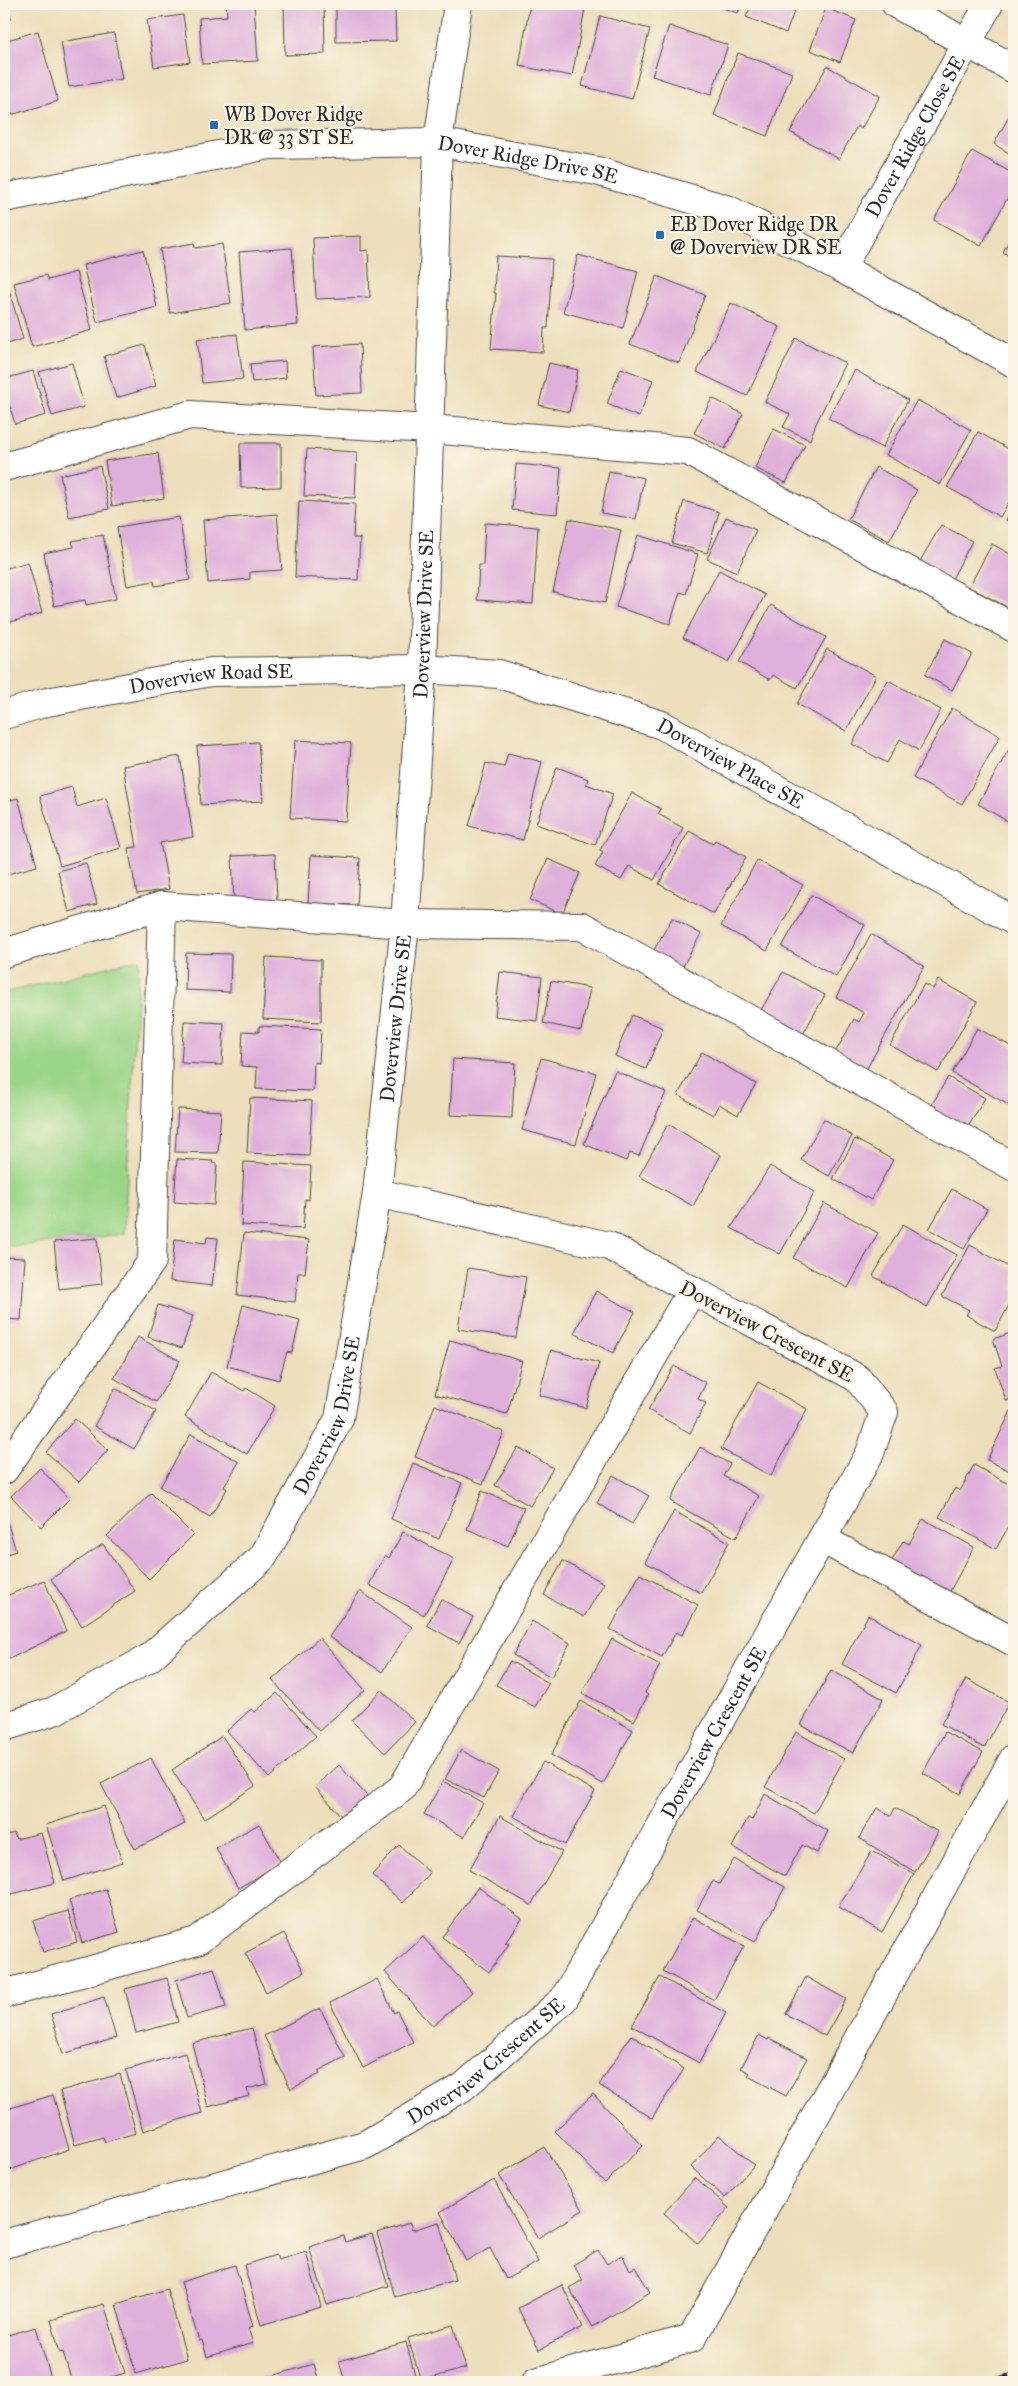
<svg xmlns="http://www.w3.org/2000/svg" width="1018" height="2386" viewBox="0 0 1018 2386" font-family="'IM FELL Great Primer',serif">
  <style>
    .green { fill: #9bd588; stroke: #63805a }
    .building { fill: #dfb0dc }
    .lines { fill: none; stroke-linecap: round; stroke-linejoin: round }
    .minor-casing { stroke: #484641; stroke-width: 30 }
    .minor { stroke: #fff; stroke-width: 28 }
    .rail-casing { stroke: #2b2b2b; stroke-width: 5.5 }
    .rail { stroke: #fcf5e5; stroke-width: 4; stroke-dasharray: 11; stroke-linecap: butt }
    .poi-dot { fill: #1f6fb2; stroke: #fcf5e5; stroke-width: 2 }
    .labels { text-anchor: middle; stroke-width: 4.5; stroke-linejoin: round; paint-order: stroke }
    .poi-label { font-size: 20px; fill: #2b2b2b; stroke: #fcf5e5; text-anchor: start }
    .street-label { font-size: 20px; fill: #2b2b2b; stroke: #fcf5e5 }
  </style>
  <rect width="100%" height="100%" fill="#fcf5e5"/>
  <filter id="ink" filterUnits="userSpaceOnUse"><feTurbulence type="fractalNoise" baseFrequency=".02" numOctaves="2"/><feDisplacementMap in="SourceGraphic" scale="10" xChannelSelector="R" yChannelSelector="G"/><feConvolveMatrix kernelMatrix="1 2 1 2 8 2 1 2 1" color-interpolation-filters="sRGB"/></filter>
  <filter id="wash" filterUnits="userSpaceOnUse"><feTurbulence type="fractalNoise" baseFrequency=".0096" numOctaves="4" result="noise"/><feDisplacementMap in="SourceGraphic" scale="20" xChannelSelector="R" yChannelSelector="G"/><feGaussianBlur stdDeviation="1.12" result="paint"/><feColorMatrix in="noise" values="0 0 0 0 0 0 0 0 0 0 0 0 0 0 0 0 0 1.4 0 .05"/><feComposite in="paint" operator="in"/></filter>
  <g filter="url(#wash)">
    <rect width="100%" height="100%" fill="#eddebc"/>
    <path class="green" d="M 139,959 L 124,1234 L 4,1248 L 4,993 Z"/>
    <g id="blocks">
      <path class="building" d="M 4,4 L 7,4 L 11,19 L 4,21 Z
        M 226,4 L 254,4 L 258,61 L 202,64 L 199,18 L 227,16 Z
        M 284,4 L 324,4 L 325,54 L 285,55 Z
        M 336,4 L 391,4 L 391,7 L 395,7 L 396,41 L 336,42 Z
        M 530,4 L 586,4 L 572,76 L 519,66 Z
        M 710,4 L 741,4 L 738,13 Z
        M 752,4 L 797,4 L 786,33 L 746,17 Z
        M 826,8 L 856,20 L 840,62 L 810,50 Z
        M 183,15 L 190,62 L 154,67 L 147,20 Z
        M 600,16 L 650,29 L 632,99 L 582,86 Z
        M 669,26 L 728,45 L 711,95 L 652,76 Z
        M 38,31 L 58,101 L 4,117 L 4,41 Z
        M 114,33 L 122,79 L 69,87 L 61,42 Z
        M 738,53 L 792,73 L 767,136 L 714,115 Z
        M 827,66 L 880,96 L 861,129 L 857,126 L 839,159 L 790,132 Z
        M 1014,107 L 1014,156 L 994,144 Z
        M 972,151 L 1014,174 L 1014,186 L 981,246 L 934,220 Z
        M 1014,231 L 1014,259 L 1003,252 Z
        M 361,236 L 361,251 L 368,250 L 370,297 L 316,299 L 313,238 Z
        M 194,243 L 195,248 L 222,244 L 231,303 L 170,313 L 160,249 Z
        M 292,248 L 298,325 L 245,330 L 239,252 Z
        M 143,250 L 157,307 L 97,322 L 83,265 Z
        M 578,255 L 638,271 L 623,328 L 563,312 Z
        M 496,256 L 552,259 L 548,328 L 544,328 L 543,352 L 491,349 L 496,293 L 494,293 Z
        M 76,272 L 92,330 L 32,347 L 14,283 L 46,275 L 48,280 Z
        M 657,276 L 705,295 L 679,363 L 630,344 Z
        M 8,286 L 23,339 L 4,345 L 4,287 Z
        M 731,303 L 780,327 L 747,396 L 697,372 Z
        M 237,334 L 243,379 L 202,383 L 197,339 Z
        M 796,338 L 845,363 L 815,426 L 810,440 L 783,427 L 790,414 L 765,402 Z
        M 360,344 L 362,393 L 316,395 L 313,347 Z
        M 145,345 L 156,386 L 116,398 L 104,356 Z
        M 285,361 L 286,378 L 252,382 L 250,364 Z
        M 72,363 L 84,407 L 52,416 L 39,372 Z
        M 549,363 L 578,370 L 569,412 L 539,405 Z
        M 621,368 L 653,380 L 639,417 L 607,404 Z
        M 855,370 L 908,400 L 882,448 L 828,418 Z
        M 33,371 L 46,415 L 15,424 L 4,387 L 4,379 Z
        M 712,398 L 743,414 L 725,449 L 694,433 Z
        M 917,400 L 971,430 L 940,485 L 886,455 Z
        M 774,429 L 805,445 L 786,483 L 755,468 Z
        M 978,432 L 1014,452 L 1014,493 L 1000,517 L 947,487 Z
        M 240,443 L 281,443 L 281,487 L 241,488 Z
        M 307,449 L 357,452 L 355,498 L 304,496 Z
        M 158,453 L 164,498 L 112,506 L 105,461 Z
        M 516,464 L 561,468 L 557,514 L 512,510 Z
        M 100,466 L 109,509 L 69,517 L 60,475 Z
        M 876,467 L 917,490 L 889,541 L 848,519 Z
        M 609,471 L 644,478 L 636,519 L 601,513 Z
        M 299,501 L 355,504 L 353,538 L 360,538 L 358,580 L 295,577 Z
        M 684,501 L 719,512 L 707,553 L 672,543 Z
        M 1014,505 L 1014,524 L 1006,520 Z
        M 277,514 L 282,570 L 250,572 L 250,579 L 208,583 L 203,520 Z
        M 179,517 L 190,580 L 155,586 L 154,581 L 127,586 L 117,527 Z
        M 726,517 L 756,530 L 737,572 L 707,559 Z
        M 569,519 L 621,530 L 605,603 L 553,592 Z
        M 485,523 L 538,527 L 533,604 L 477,600 L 479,565 L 483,565 Z
        M 941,525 L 972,541 L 952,579 L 920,561 Z
        M 103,535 L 116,599 L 86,605 L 85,600 L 54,606 L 44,553 L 74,547 L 72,541 Z
        M 638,535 L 698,554 L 686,594 L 680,592 L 670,624 L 616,607 Z
        M 992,544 L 1014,556 L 1014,595 L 1007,607 L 969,587 Z
        M 28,562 L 42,613 L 4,624 L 4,569 Z
        M 719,570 L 765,595 L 729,662 L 683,638 Z
        M 771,605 L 826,637 L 797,688 L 773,675 L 770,680 L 739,662 Z
        M 945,639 L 972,654 L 952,690 L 925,675 Z
        M 827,649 L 876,676 L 846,731 L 797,704 Z
        M 888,680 L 941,710 L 919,751 L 900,739 L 887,763 L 852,744 Z
        M 952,708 L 1000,736 L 962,804 L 913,778 Z
        M 295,740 L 351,743 L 346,821 L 290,818 Z
        M 258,742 L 263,801 L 201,805 L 197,746 Z
        M 1009,749 L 1014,752 L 1014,825 L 978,804 Z
        M 508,753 L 542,762 L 523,840 L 469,826 L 486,763 L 504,767 Z
        M 180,756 L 193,837 L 160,843 L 169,889 L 137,894 L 128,848 L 137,847 L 123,766 Z
        M 557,767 L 588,779 L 586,784 L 613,794 L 595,845 L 536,824 Z
        M 72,787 L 77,807 L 106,798 L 121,848 L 60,866 L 40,796 Z
        M 632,793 L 661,809 L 658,814 L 683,828 L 654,880 L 629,866 L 621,880 L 595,866 L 603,852 L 600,850 Z
        M 18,798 L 37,866 L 4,875 L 4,802 Z
        M 689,831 L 713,844 L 715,840 L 746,857 L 714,914 L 659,884 Z
        M 275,854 L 277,901 L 234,902 L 232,856 Z
        M 311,855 L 360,858 L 357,905 L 308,903 Z
        M 548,859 L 580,873 L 562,914 L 530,900 Z
        M 757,860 L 803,885 L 767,951 L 721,926 Z
        M 86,863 L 97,904 L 69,912 L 58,871 Z
        M 811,895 L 865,925 L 836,977 L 782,947 Z
        M 672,918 L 701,934 L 679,973 L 650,957 Z
        M 871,934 L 924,966 L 862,1077 L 831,1060 L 854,1019 L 859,1022 L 864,1013 L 836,997 Z
        M 186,953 L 231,954 L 230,992 L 185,990 Z
        M 266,957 L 321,960 L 321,1022 L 263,1019 Z
        M 500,972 L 542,977 L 537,1021 L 495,1016 Z
        M 783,972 L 825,995 L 799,1041 L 757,1017 Z
        M 938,980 L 977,1002 L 938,1072 L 890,1045 L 924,984 L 933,989 Z
        M 551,981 L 590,988 L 581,1031 L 543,1023 Z
        M 632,1015 L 663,1028 L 646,1069 L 615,1056 Z
        M 184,1021 L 224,1023 L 222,1065 L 181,1063 Z
        M 259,1026 L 321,1029 L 319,1063 L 314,1062 L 313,1091 L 256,1089 L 257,1067 L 241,1066 L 243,1031 L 259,1032 Z
        M 977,1028 L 1014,1048 L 1014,1108 L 952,1073 Z
        M 702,1052 L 756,1084 L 738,1115 L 719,1104 L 713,1115 L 678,1095 Z
        M 541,1058 L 596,1073 L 576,1144 L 522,1130 Z
        M 453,1059 L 515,1063 L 512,1118 L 450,1115 Z
        M 615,1071 L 666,1092 L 639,1156 L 630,1153 L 626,1161 L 584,1144 Z
        M 948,1077 L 985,1098 L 964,1134 L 927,1113 Z
        M 250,1098 L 312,1101 L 309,1156 L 247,1153 Z
        M 178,1109 L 221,1111 L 218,1153 L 175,1152 Z
        M 824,1119 L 852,1136 L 829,1176 L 801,1160 Z
        M 668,1124 L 721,1155 L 693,1206 L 639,1176 Z
        M 855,1139 L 893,1160 L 871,1200 L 833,1179 Z
        M 177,1159 L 213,1161 L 212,1163 L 217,1164 L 214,1205 L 174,1202 Z
        M 244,1162 L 311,1166 L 309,1200 L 305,1199 L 303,1229 L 241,1225 Z
        M 770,1166 L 815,1192 L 780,1254 L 731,1228 Z
        M 952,1189 L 987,1209 L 964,1249 L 929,1229 Z
        M 824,1203 L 878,1233 L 848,1288 L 793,1258 Z
        M 903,1224 L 957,1255 L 927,1307 L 873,1276 Z
        M 244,1233 L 309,1240 L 305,1273 L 298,1273 L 295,1302 L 237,1295 Z
        M 207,1237 L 218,1238 L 212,1286 L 170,1281 L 175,1239 L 206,1243 Z
        M 97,1238 L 102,1284 L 59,1289 L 54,1242 Z
        M 970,1245 L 1014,1270 L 1014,1296 L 995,1331 L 966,1315 L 969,1310 L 942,1296 Z
        M 4,1257 L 25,1258 L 21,1320 L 4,1319 Z
        M 468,1268 L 526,1277 L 516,1338 L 458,1329 Z
        M 596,1291 L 635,1312 L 613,1353 L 574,1333 Z
        M 158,1305 L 193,1316 L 182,1348 L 148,1337 Z
        M 243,1305 L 300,1320 L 292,1353 L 287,1352 L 279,1380 L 227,1366 Z
        M 1014,1332 L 1014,1398 L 1006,1401 L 995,1368 L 1002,1366 L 993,1339 Z
        M 138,1337 L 180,1361 L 156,1402 L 114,1378 Z
        M 450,1340 L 522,1361 L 507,1414 L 435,1394 Z
        M 551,1350 L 599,1363 L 586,1408 L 539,1395 Z
        M 674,1366 L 706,1383 L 698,1399 L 706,1403 L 690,1433 L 648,1410 Z
        M 211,1372 L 244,1391 L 246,1388 L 275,1406 L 247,1454 L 185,1417 Z
        M 758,1382 L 807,1409 L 771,1476 L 721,1449 Z
        M 115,1388 L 156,1411 L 134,1449 L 94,1426 Z
        M 435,1405 L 504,1432 L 483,1484 L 415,1457 Z
        M 1013,1407 L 1014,1408 L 1014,1473 L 987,1460 Z
        M 75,1419 L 108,1450 L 79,1482 L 46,1452 Z
        M 191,1434 L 239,1462 L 224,1487 L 227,1489 L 210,1517 L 160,1487 Z
        M 518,1447 L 553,1468 L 530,1506 L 495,1485 Z
        M 700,1447 L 730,1464 L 723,1476 L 759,1496 L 736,1538 L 670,1501 Z
        M 413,1463 L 462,1483 L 439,1539 L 391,1519 Z
        M 974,1465 L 1014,1487 L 1014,1516 L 996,1549 L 939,1517 L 955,1488 L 960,1491 Z
        M 40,1468 L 69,1499 L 41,1527 L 11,1496 Z
        M 613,1475 L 649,1496 L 632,1524 L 597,1503 Z
        M 482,1491 L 524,1508 L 508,1546 L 467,1529 Z
        M 151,1493 L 193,1535 L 149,1579 L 107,1536 Z
        M 4,1511 L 16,1551 L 4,1555 Z
        M 674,1511 L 729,1542 L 701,1593 L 645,1562 Z
        M 923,1519 L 974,1547 L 944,1602 L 886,1571 L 903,1541 L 909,1544 Z
        M 403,1532 L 454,1559 L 424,1615 L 369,1585 L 385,1555 L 389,1558 Z
        M 103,1544 L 135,1591 L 82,1626 L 51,1579 Z
        M 563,1561 L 604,1583 L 584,1617 L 544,1595 Z
        M 640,1574 L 698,1605 L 682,1635 L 676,1632 L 662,1657 L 610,1629 Z
        M 44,1580 L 66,1631 L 9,1659 L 4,1646 L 4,1597 Z
        M 360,1591 L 412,1627 L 382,1672 L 329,1637 Z
        M 441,1599 L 473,1617 L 459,1643 L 427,1625 Z
        M 1014,1602 L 1014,1614 L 1009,1611 Z
        M 868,1615 L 922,1645 L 896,1693 L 842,1664 Z
        M 532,1621 L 570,1643 L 551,1677 L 513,1655 Z
        M 319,1638 L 365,1690 L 319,1731 L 272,1680 Z
        M 612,1639 L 660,1665 L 645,1693 L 648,1695 L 634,1721 L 582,1693 Z
        M 510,1661 L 549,1683 L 535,1707 L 496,1685 Z
        M 831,1670 L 883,1699 L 853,1753 L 801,1725 Z
        M 966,1679 L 1009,1702 L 984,1748 L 941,1724 Z
        M 381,1690 L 415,1722 L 385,1753 L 352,1721 Z
        M 277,1693 L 316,1736 L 269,1778 L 227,1731 L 251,1709 L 255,1712 Z
        M 581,1701 L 633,1730 L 603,1784 L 551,1755 Z
        M 796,1732 L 844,1759 L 814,1813 L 765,1787 Z
        M 945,1732 L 983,1752 L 960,1794 L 923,1773 Z
        M 222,1736 L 255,1786 L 204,1819 L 172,1770 Z
        M 461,1750 L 499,1771 L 484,1798 L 445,1779 Z
        M 151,1758 L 185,1824 L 135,1849 L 101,1784 Z
        M 543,1762 L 595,1791 L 565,1845 L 513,1816 Z
        M 339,1765 L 367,1796 L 343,1818 L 315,1787 Z
        M 443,1781 L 483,1803 L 464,1837 L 424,1814 Z
        M 765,1794 L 828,1831 L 817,1853 L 802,1845 L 785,1876 L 732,1847 L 748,1818 L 752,1820 Z
        M 104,1806 L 122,1862 L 64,1881 L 46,1825 Z
        M 877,1808 L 891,1816 L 895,1808 L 938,1832 L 915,1872 L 859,1838 Z
        M 500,1816 L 562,1852 L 531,1905 L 469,1870 Z
        M 259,1824 L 281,1863 L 238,1888 L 216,1848 Z
        M 14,1833 L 16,1839 L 41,1833 L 55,1883 L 4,1896 L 4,1836 Z
        M 399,1845 L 430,1873 L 403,1903 L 372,1875 Z
        M 872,1851 L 914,1874 L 882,1932 L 838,1907 Z
        M 734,1859 L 785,1887 L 755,1942 L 697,1910 L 713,1881 L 719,1884 Z
        M 478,1887 L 522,1919 L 505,1943 L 509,1944 L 489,1972 L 442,1937 Z
        M 106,1889 L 119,1932 L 82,1943 L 69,1900 Z
        M 68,1911 L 77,1942 L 43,1952 L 33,1921 Z
        M 693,1917 L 744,1946 L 714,2000 L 663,1971 Z
        M 284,1933 L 304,1972 L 266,1992 L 245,1953 Z
        M 423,1937 L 472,1992 L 433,2026 L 385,1972 Z
        M 214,1968 L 226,2007 L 187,2018 L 176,1980 Z
        M 660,1977 L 726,2013 L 699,2063 L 632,2026 Z
        M 806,1977 L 846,1999 L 825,2036 L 786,2014 Z
        M 167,1978 L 178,2022 L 136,2033 L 125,1989 Z
        M 377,1979 L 394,2013 L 397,2011 L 413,2042 L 363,2068 L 330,2003 Z
        M 104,1997 L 116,2038 L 63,2054 L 51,2014 Z
        M 320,2008 L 345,2057 L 318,2071 L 320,2074 L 291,2089 L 264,2036 Z
        M 252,2028 L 267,2084 L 247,2089 L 249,2096 L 208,2107 L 192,2043 Z
        M 631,2035 L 684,2069 L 652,2118 L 599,2085 Z
        M 759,2035 L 768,2040 L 769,2038 L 807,2058 L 786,2096 L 748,2076 L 750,2073 L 741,2068 Z
        M 185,2053 L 202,2113 L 143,2131 L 126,2070 Z
        M 120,2074 L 136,2133 L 105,2142 L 103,2137 L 75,2145 L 60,2091 Z
        M 593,2094 L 643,2146 L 605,2183 L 555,2131 Z
        M 53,2095 L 69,2149 L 10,2170 L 4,2150 L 4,2110 Z
        M 719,2135 L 754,2165 L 725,2198 L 691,2167 Z
        M 544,2147 L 583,2210 L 538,2238 L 499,2175 Z
        M 695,2178 L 729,2208 L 698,2244 L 664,2213 Z
        M 494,2180 L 538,2262 L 506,2279 L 490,2248 L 466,2261 L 440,2212 Z
        M 439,2222 L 455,2280 L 395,2297 L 377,2233 L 410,2223 L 412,2230 Z
        M 372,2234 L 388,2286 L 327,2305 L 309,2247 L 343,2236 L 345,2242 Z
        M 598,2250 L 607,2264 L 622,2255 L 630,2270 L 635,2267 L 650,2292 L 593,2327 L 569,2288 L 583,2280 L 573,2265 Z
        M 306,2252 L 321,2307 L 261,2325 L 244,2265 L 276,2255 L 278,2260 Z
        M 235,2265 L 253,2326 L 248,2328 L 253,2343 L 207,2357 L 202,2340 L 199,2341 L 181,2282 Z
        M 562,2285 L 583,2327 L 539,2350 L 518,2308 Z
        M 167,2289 L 187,2359 L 136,2374 L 116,2304 Z
        M 104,2304 L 125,2373 L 95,2382 L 72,2382 L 63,2352 L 60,2353 L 51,2320 Z
        M 453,2325 L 466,2368 L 421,2381 L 408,2338 Z
        M 36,2327 L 52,2382 L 4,2382 L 4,2336 Z
        M 406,2342 L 417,2382 L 345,2382 L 339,2361 Z
        M 314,2364 L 319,2382 L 278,2382 L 275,2375 Z
        M 269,2376 L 271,2382 L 249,2382 Z"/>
    </g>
  </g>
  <g filter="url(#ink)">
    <use href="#blocks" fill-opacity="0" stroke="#484641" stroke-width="1"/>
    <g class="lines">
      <defs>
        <g id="minor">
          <path d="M 896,4 L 1014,69"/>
          <path id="s1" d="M 4,198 L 269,145 L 438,142 L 597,171 L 729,210 L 841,268 L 1014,363"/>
          <path id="s2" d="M 841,268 L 989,4"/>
          <path d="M 4,467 L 190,415 L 430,429 L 688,451 L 1014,628"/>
          <path id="s3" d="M 4,715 L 47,702 L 211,672 L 422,669 L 499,674 L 662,725 L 1014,921"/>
          <path d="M 4,953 L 162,906 L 405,924 L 582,926 L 1014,1167"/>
          <path d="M 4,1470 L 152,1261 L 162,906"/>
          <path d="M 822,1539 L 1014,1642"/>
          <path id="s4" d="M 4,1727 L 54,1711 L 149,1658 L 263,1557 L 339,1419 L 377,1193 L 405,924 L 422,669 L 438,142 L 458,4"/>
          <path d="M 4,1994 L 197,1941 L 402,1788 L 692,1290"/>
          <path id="s5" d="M 4,2244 L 365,2145 L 463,2087 L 564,1999 L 870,1453 L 884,1412 L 857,1378 L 609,1246 L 377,1193"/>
          <path d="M 536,2382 L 692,2338 L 1014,1758"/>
        </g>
      </defs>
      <use href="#minor" class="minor-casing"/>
      <use href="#minor" class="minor"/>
      <defs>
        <path id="rail" d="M 988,2382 L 1014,2375"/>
      </defs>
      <use href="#rail" class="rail-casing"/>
      <use href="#rail" class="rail"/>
    </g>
  </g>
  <g class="poi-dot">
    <rect x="209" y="120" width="10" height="10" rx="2.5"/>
    <rect x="655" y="230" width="10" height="10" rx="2.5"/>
  </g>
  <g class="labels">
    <g class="poi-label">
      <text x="224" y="121">WB Dover Ridge<tspan x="224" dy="23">DR @ 33 ST SE</tspan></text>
      <text x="670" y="231">EB Dover Ridge DR<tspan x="670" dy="23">@ Doverview DR SE</tspan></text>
    </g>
    <g class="street-label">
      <text dy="7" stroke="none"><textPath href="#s2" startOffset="151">Dover Ridge Close SE</textPath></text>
      <text dy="7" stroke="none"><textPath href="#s1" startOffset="531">Dover Ridge Drive SE</textPath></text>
      <text dy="7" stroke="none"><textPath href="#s4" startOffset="1281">Doverview Drive SE</textPath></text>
      <text dy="7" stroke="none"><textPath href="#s3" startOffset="211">Doverview Road SE</textPath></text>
      <text dy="7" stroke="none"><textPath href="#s3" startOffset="749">Doverview Place SE</textPath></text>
      <text dy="7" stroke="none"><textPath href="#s4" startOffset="876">Doverview Drive SE</textPath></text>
      <text transform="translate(767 1331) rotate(28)" y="7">Doverview Crescent SE</text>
      <text dy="7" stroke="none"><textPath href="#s4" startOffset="471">Doverview Drive SE</textPath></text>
      <text dy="7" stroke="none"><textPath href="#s5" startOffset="928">Doverview Crescent SE</textPath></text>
      <text dy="7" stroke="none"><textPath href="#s5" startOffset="522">Doverview Crescent SE</textPath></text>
    </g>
  </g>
  <rect width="1018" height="2386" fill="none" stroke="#fcf5e5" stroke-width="20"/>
</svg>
